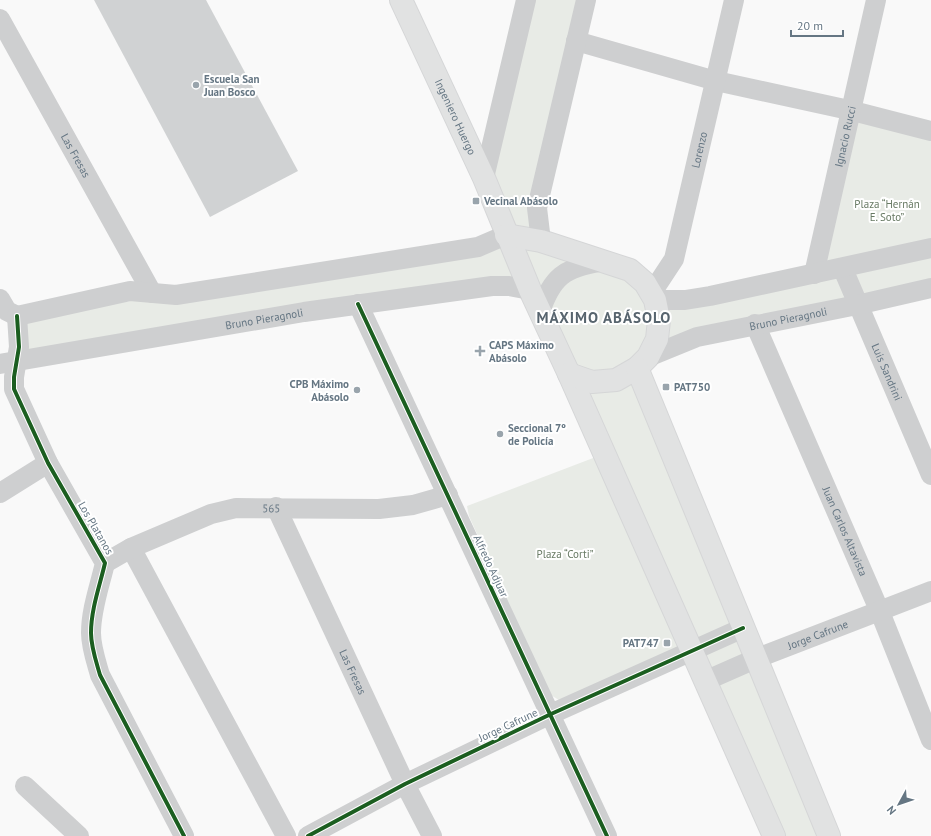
<svg xmlns="http://www.w3.org/2000/svg" width="931" height="836" viewBox="0 0 931 836" font-family="'PT Sans',sans-serif">
  <style>
    .green { fill: #e8ebe6 }
    .building { fill: #d0d2d3 }
    .lines { fill: none; stroke-linecap: round; stroke-linejoin: round }
    .major-casing { stroke: #d5d6d7; stroke-width: 24 }
    .minor { stroke: #cecfd0; stroke-width: 20 }
    .major { stroke: #e1e2e2; stroke-width: 22 }
    .cycleway-casing { stroke: #fff; stroke-width: 6 }
    .cycleway { stroke: #1b5e20; stroke-width: 4 }
    .poi-dot { fill: #99a4ac; stroke: #fff; stroke-width: 1.5 }
    .labels { text-anchor: middle; stroke-width: 4; stroke-linejoin: round; paint-order: stroke }
    .poi-label { font-size: 11px; font-weight: bold; fill: #657683; stroke: #fff; text-anchor: start }
    .street-label { font-size: 11px; fill: #657683; stroke: #fff }
    .park-label { font-size: 11px; fill: #687a64; stroke: #fff }
    .district-label { font-size: 15px; font-weight: bold; letter-spacing: 1px; fill: #57646e; stroke: #fff }
  </style>
  <rect width="100%" height="100%" fill="#f9f9f9"/>
  <path class="green" d="M 526,0 L 586,0 L 541,241 L 600,262 L 655,300 L 814,273 L 849,110 L 931,131 L 931,288 L 755,324 L 638,368 L 829,836 L 774,836 L 530,290 L 17,362 L 17,316 L 176,295 L 506,235 L 484,178 Z
    M 601,455 L 688,653 L 559,700 L 549,694 L 469,516 L 467,506 Z"/>
  <path class="building" d="M 94,0 L 206,0 L 298,171 L 210,217 Z"/>
  <g class="lines">
    <defs>
      <g id="major">
        <path id="s11" d="M 401,0 L 484,178 L 530,290 L 569,374 L 774,836"/>
        <path d="M 506,235 L 541,241 L 630,270 L 645,283 L 655,300 L 659,320 L 657,339 L 648,357 L 637,368 L 616,380 L 592,382 L 569,374"/>
        <path d="M 637,368 L 829,836"/>
      </g>
    </defs>
    <use href="#major" class="major-casing"/>
    <g class="minor">
      <path id="s1" d="M 0,19 L 152,293"/>
      <path d="M 576,41 L 716,81 L 849,110 L 931,131"/>
      <path d="M 484,178 L 526,0"/>
      <path d="M 541,241 L 537,208 L 586,0"/>
      <path id="s2" d="M 843,269 L 931,475"/>
      <path id="s3" d="M 814,274 L 876,0"/>
      <path id="s4" d="M 651,294 L 674,259 L 734,0"/>
      <path d="M 0,299 L 7,311 L 17,316"/>
      <path d="M 655,300 L 685,300 L 710,296 L 931,248"/>
      <path d="M 358,304 L 607,836"/>
      <path d="M 540,312 C 552,277 564,268 600,262"/>
      <path d="M 17,316 L 19,347 L 14,377 L 14,389 L 48,463 L 105,563 C 100,585 91,609 91,633 C 91,647 96,661 100,675 L 184,836"/>
      <path d="M 17,316 L 130,291 L 176,295 L 478,247 L 506,235"/>
      <path id="s5" d="M 755,324 L 880,612 L 931,740"/>
      <path id="s6" d="M 648,357 L 697,337 L 857,305 L 931,288"/>
      <path id="s7" d="M 0,364 L 304,312 L 492,286 L 509,286 L 530,290"/>
      <path d="M 0,493 L 48,463"/>
      <path id="s8" d="M 276,507 L 405,784 L 432,836"/>
      <path d="M 131,548 L 286,836"/>
      <path id="s9" d="M 105,563 L 131,548 L 211,514 L 236,508 L 379,509 L 413,505 L 448,495"/>
      <path id="s10" d="M 705,681 L 755,659 L 931,591"/>
      <path d="M 25,786 L 79,836"/>
      <path d="M 308,836 L 405,784 L 551,714 L 743,628"/>
    </g>
    <use href="#major" class="major"/>
    <defs>
      <path id="cycleway" d="M 358,304 L 607,836
        M 17,316 L 19,347 L 14,377 L 14,389 L 48,463 L 105,563 C 100,585 91,609 91,633 C 91,647 96,661 100,675 L 184,836
        M 308,836 L 405,784 L 551,714 L 743,628"/>
    </defs>
    <use href="#cycleway" class="cycleway-casing"/>
    <use href="#cycleway" class="cycleway"/>
  </g>
  <g class="poi-dot">
    <circle cx="196" cy="85" r="4"/>
    <rect x="472" y="197" width="8" height="8" rx="2"/>
    <path d="M478 345h4v4h4v4h-4v4h-4v-4h-4v-4h4z"/>
    <rect x="662" y="383" width="8" height="8" rx="2"/>
    <circle cx="357" cy="390" r="4"/>
    <circle cx="500" cy="434" r="4"/>
    <rect x="663" y="639" width="8" height="8" rx="2"/>
  </g>
  <g class="labels">
    <g class="poi-label">
      <text x="204" y="83">Escuela San<tspan x="204" dy="13">Juan Bosco</tspan></text>
      <text x="484" y="205">Vecinal Abásolo</text>
      <text x="489" y="349">CAPS Máximo<tspan x="489" dy="13">Abásolo</tspan></text>
      <text x="349" y="388" text-anchor="end">CPB Máximo<tspan x="349" dy="13">Abásolo</tspan></text>
      <text x="674" y="391">PAT750</text>
      <text x="508" y="432">Seccional 7º<tspan x="508" dy="13">de Policía</tspan></text>
      <text x="659" y="647" text-anchor="end">PAT747</text>
    </g>
    <g class="street-label">
      <text dy="4" stroke="none"><textPath href="#s11" startOffset="129">Ingeniero Huergo</textPath></text>
      <text dy="4" stroke="none"><textPath href="#s3" startOffset="141">Ignacio Rucci</textPath></text>
      <text dy="4" stroke="none"><textPath href="#s4" startOffset="154">Lorenzo</textPath></text>
      <text dy="4" stroke="none"><textPath href="#s1" startOffset="156">Las Fresas</textPath></text>
      <text dy="4" stroke="none"><textPath href="#s6" startOffset="146">Bruno Pieragnoli</textPath></text>
      <text dy="4" stroke="none"><textPath href="#s7" startOffset="268">Bruno Pieragnoli</textPath></text>
      <text dy="4" stroke="none"><textPath href="#s2" startOffset="112">Luis Sandrini</textPath></text>
      <text dy="4" stroke="none"><textPath href="#s9" startOffset="178">565</textPath></text>
      <text transform="translate(96 528) rotate(60)" y="4">Los Platanos</text>
      <text dy="4" stroke="none"><textPath href="#s5" startOffset="226">Juan Carlos Altavista</textPath></text>
      <text transform="translate(491 566) rotate(65)" y="4">Alfredo Adjuar</text>
      <text dy="4" stroke="none"><textPath href="#s10" startOffset="122">Jorge Cafrune</textPath></text>
      <text dy="4" stroke="none"><textPath href="#s8" startOffset="182">Las Fresas</textPath></text>
      <text transform="translate(508 725) rotate(-25)" y="4">Jorge Cafrune</text>
    </g>
    <g class="park-label">
      <text x="887" y="208">Plaza “Hernán<tspan x="887" dy="13">E. Soto”</tspan></text>
      <text x="565" y="558">Plaza “Corti”</text>
    </g>
    <g class="district-label">
      <text x="604" y="323">MÁXIMO ABÁSOLO</text>
    </g>
  </g>
  <g transform="translate(899 804) rotate(230)" stroke="#ffffff" stroke-width="3" paint-order="stroke">
  <path d="M0-3L7 15L0 10L-7 15Z" fill="#657683"/>
  <text y="-6" font-size="11" font-weight="bold" text-anchor="middle" fill="#657683">N</text>
  </g>
  <path d="M791 30v6h52v-6" fill="none" stroke="#657683" stroke-width="2"/>
  <text x="797" y="30" font-size="12" fill="#657683" stroke="#ffffff" stroke-width="3" paint-order="stroke">20 m</text>
</svg>
